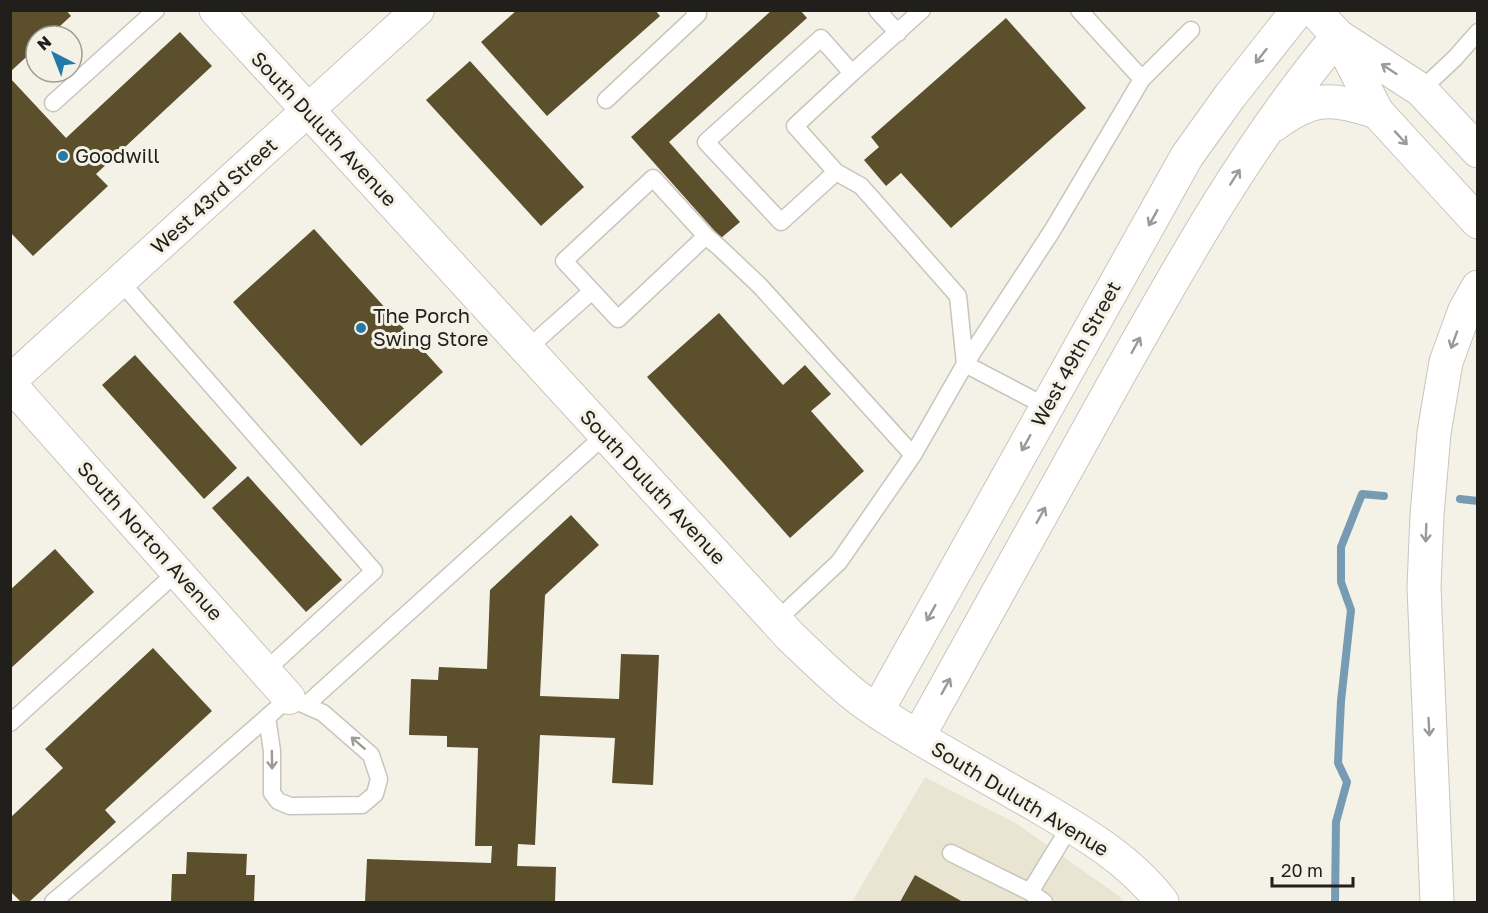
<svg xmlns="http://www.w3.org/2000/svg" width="1488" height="913" viewBox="0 0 1488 913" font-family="'Golos Text',sans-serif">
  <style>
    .built { fill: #eae4d3 }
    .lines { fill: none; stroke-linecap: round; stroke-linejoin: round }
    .stream { stroke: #789bb4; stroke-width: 8 }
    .building { fill: #5b4f2c }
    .service-casing { stroke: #c8c5bc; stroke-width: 19 }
    .minor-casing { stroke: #c8c5bc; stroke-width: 34 }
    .tertiary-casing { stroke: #c8c5bc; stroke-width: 35 }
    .primary-casing { stroke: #c8c5bc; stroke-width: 35 }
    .motorway-casing { stroke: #c8c5bc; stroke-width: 35 }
    .service { stroke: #fff; stroke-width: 16 }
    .minor { stroke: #fff; stroke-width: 32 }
    .tertiary { stroke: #fff; stroke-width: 33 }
    .primary { stroke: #fff; stroke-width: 33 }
    .motorway { stroke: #fff; stroke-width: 33 }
    .oneway { stroke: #9b9a98 }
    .poi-dot { fill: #2579a9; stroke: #f4f1e7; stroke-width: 2 }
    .labels { text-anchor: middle; stroke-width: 6; stroke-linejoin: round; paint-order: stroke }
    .street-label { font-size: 20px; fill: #201f1b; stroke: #f4f1e7 }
    .poi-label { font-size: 20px; fill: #201f1b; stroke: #f4f1e7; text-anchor: start }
  </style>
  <rect width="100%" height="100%" fill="#f4f1e7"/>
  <path class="built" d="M 925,777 L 1017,824 L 1119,896 L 1125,902 L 852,902 Z"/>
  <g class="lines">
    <path class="stream" d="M 1460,499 L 1478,501
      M 1335,902 L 1336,822 L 1347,782 L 1338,763 L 1341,701 L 1351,610 L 1341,582 L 1341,547 L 1362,494 L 1384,496"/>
  </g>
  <path class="building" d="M 10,10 L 66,10 L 71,16 L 49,36 L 36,36 L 36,48 L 10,72 Z
    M 517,10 L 655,10 L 660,16 L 547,116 L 481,42 Z
    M 772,10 L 800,10 L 807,18 L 669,142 L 740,222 L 721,238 L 631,137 Z
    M 1006,18 L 1086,108 L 951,228 L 901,173 L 886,186 L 864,160 L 879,147 L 871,137 Z
    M 180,32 L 212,66 L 96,174 L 108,186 L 33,256 L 10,232 L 10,78 L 66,138 Z
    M 470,61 L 584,187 L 541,226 L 426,100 Z
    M 314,229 L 443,372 L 361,446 L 233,302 Z
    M 719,313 L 783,385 L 805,365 L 831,394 L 811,411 L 864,471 L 790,538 L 647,377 Z
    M 135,355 L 237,468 L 204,499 L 102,385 Z
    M 248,476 L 342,580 L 306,612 L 212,508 Z
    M 571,515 L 599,545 L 545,595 L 540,696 L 619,699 L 621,654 L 659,655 L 653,785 L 612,783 L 615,738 L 540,735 L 535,845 L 518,844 L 517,866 L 556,867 L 555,902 L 365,902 L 367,859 L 491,863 L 492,846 L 475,846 L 478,748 L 447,747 L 447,736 L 409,735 L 411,679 L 438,680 L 439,667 L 487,669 L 490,590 Z
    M 55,549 L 94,592 L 10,669 L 10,590 Z
    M 153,648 L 212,711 L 105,810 L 116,822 L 29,902 L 21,902 L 10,891 L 10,818 L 63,768 L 45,749 Z
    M 187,852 L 247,854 L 246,875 L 255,875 L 254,902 L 171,902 L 172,874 L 186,874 Z
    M 915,875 L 963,902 L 900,902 Z"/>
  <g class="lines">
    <defs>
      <path id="service" d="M 877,10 L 898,33
        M 1079,10 L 1142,79 L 1191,30
        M 852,73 L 795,126 L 836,172 L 781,222 L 706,142 L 821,38 L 852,73 L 922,10
        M 1421,90 L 1455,58 L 1478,32
        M 606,100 L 698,14 L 694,10
        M 53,103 L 156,10
        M 836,172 L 861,186 L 958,296 L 965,364 L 1047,407
        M 706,236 L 721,249 L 760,286 L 913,455
        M 120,281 L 374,571 L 265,671
        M 527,349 L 592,291 L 564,261 L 653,178 L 706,236 L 618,319 L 592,291
        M 776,621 L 839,562 L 913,455 L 965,364 L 1052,231 L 1142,79
        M 306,705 L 605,435
        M 10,723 L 177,572
        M 951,853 L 1030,892
        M 53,902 C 133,835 211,766 289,698 L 323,713 L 371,755 L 379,779 L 375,794 L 362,805 L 290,806 L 278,801 L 272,793 L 272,751 L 267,717
        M 1044,902 L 1030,892 L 1071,825"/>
      <path id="minor" d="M 10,381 L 418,10
        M 10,384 L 289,698"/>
      <path id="tertiary" d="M 216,10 L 790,636 C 812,657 833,678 857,697 C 876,712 898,725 918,737 C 955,759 992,780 1029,801 C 1077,829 1128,857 1162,902
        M 1274,125 C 1313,95 1332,98 1377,112
        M 877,711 L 1187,156 L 1230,96 L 1298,10
        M 918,737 C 983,620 1047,504 1112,387 C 1180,266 1248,143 1338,36"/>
      <path id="primary" d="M 1314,10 L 1338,36 L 1421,90 L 1478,151
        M 1338,36 L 1377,112 L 1478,222"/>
      <path id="motorway" d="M 1437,902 L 1424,587 L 1427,515 L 1434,433 L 1446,362 L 1465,310 L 1478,287"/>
    </defs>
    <use href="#service" class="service-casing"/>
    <use href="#minor" class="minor-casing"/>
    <use href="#tertiary" class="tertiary-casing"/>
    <use href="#primary" class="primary-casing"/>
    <use href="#motorway" class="motorway-casing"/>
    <use href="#service" class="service"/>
    <use href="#minor" class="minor"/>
    <use href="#tertiary" class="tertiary"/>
    <use href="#primary" class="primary"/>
    <use href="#motorway" class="motorway"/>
  </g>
  <defs><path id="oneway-shaft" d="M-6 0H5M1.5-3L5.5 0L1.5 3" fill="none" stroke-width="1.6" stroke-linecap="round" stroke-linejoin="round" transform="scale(1.5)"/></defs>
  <g class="oneway">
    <use href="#oneway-shaft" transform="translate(1261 56) rotate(128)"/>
    <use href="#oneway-shaft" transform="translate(1389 69) rotate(-147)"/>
    <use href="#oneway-shaft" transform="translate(1401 138) rotate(47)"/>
    <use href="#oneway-shaft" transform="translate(1235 177) rotate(-57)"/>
    <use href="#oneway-shaft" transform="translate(1153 218) rotate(119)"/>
    <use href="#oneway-shaft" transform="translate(1454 340) rotate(110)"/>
    <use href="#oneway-shaft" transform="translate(1136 345) rotate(-61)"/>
    <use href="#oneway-shaft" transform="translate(1026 443) rotate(119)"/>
    <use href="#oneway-shaft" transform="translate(1041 515) rotate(-61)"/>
    <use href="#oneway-shaft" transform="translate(1426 533) rotate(92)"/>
    <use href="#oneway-shaft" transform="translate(931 613) rotate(119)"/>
    <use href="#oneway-shaft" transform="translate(946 686) rotate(-61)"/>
    <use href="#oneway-shaft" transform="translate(1429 727) rotate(87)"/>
    <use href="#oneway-shaft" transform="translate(358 743) rotate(-139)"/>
    <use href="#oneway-shaft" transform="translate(272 760) rotate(89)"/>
  </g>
  <g class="poi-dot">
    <circle cx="63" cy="156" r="6"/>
    <circle cx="361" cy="328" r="6"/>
  </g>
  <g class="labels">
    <g class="street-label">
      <text transform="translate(324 129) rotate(47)" y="7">South Duluth Avenue</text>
      <text transform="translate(214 196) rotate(-42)" y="7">West 43rd Street</text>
      <text transform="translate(1076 354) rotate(-61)" y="7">West 49th Street</text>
      <text transform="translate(653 487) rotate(47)" y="7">South Duluth Avenue</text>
      <text transform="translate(150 541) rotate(48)" y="7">South Norton Avenue</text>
      <text transform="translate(1020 799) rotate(31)" y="7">South Duluth Avenue</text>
    </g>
    <g class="poi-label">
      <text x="75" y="163">Goodwill</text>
      <text x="373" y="323">The Porch<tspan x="373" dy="23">Swing Store</tspan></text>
    </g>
  </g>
  <rect width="1488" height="913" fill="none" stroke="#201f1b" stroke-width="24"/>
  <g transform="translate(54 54) rotate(318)"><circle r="28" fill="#f4f1e7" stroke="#9f9d95" stroke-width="1.5"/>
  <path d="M0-4.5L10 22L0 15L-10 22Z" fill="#2579a9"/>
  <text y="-9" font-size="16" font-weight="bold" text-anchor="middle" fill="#201f1b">N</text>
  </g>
  <path d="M1272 877v9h81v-9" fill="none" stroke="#201f1b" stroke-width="3"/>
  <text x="1281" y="877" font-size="18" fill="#201f1b" stroke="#f4f1e7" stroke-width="4.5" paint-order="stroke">20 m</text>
</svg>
